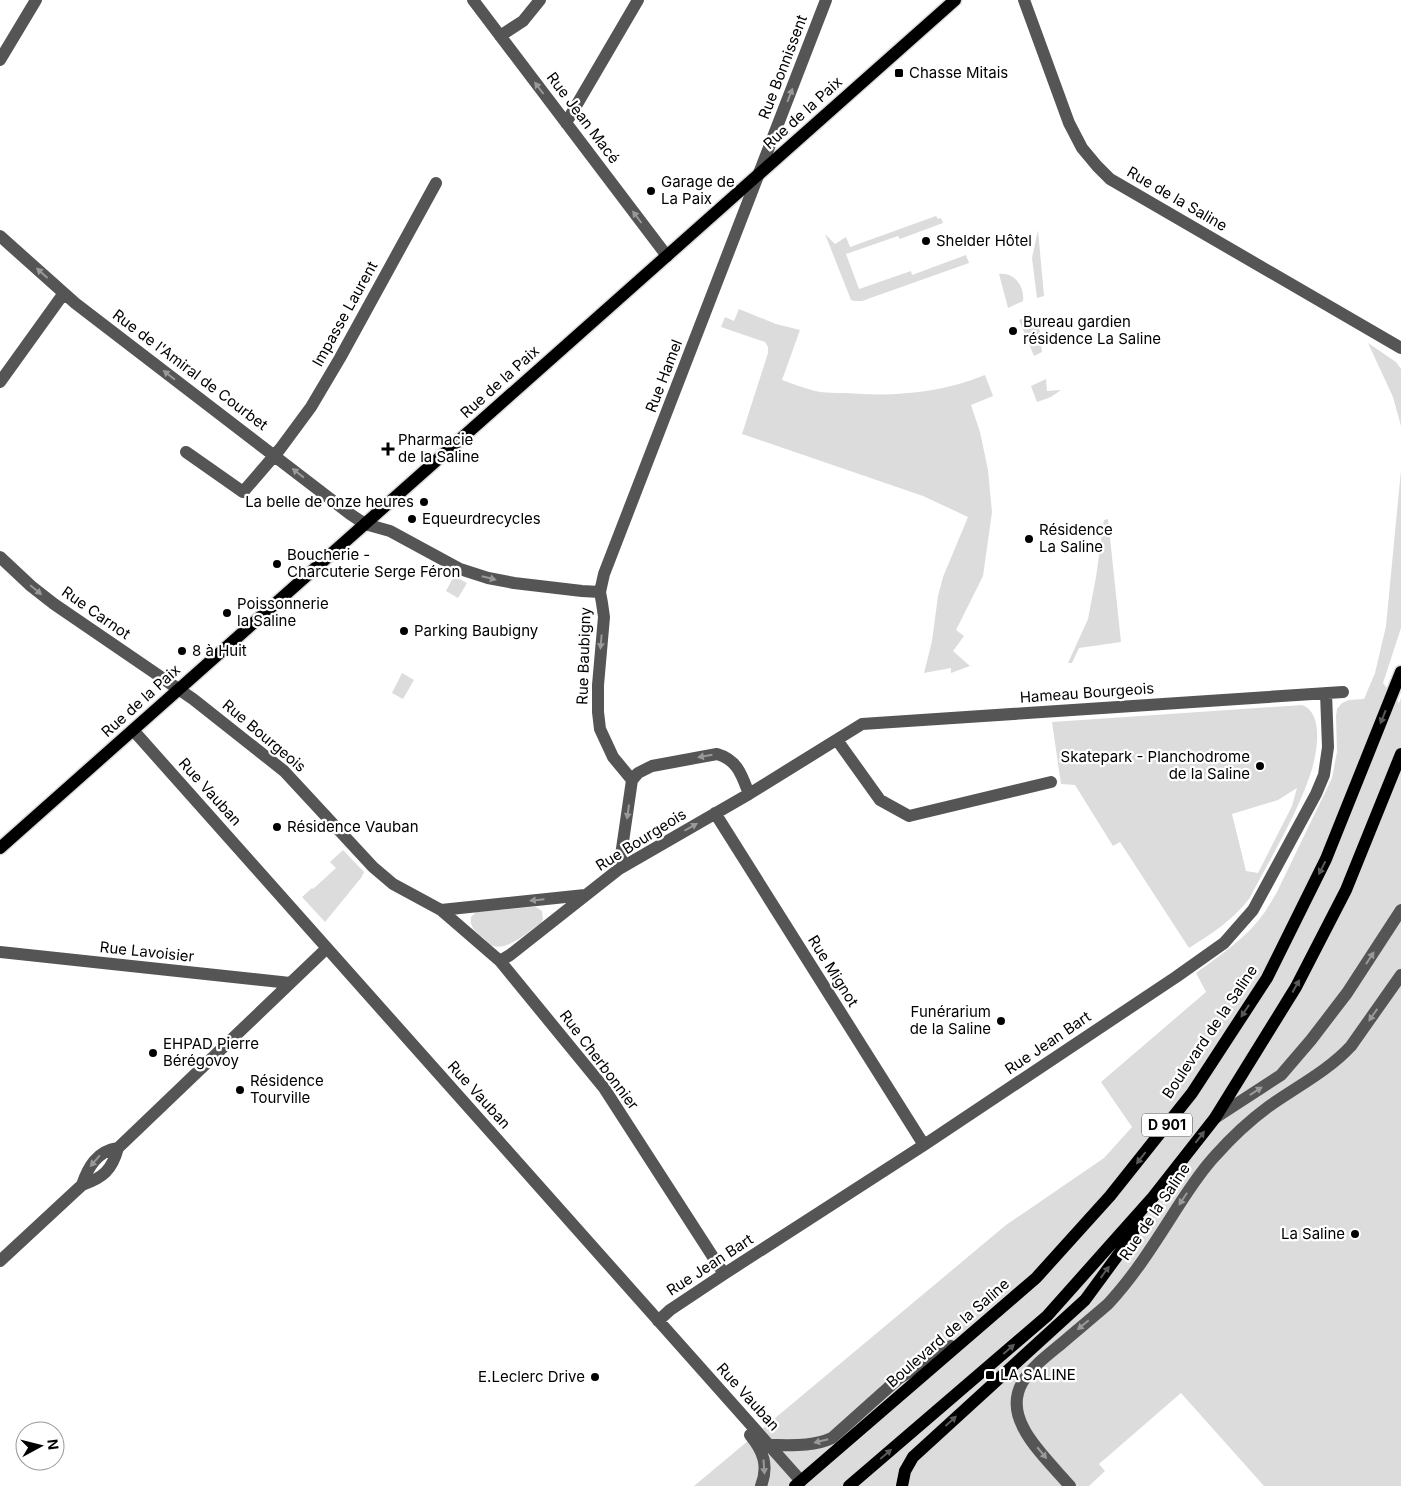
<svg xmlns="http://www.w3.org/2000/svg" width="1401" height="1486" viewBox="0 0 1401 1486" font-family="Inter,sans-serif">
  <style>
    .green { fill: #dcdcdc; fill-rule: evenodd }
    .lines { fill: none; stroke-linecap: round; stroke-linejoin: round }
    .major-casing { stroke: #dbdbdb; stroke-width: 15 }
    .minor { stroke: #555; stroke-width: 12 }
    .major { stroke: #000; stroke-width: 12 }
    .oneway { fill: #999 }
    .oneway2 { fill: #595959 }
    .poi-dot { fill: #000; stroke: #fff; stroke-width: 2 }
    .labels { text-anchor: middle; stroke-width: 4.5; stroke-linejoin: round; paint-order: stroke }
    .shield { fill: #fff; stroke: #4c4c4c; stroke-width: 1 }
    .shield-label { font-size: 14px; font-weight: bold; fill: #000 }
    .street-label { font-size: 15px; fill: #000; stroke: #fff }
    .poi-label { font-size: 15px; fill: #000; stroke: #fff; text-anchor: start }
  </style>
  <rect width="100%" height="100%" fill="#fff"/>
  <path class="green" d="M 936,216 L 938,219 L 941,218 L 943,223 L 900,239 L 898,236 L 846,254 L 859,289 L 911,271 L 912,275 L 966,255 L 969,263 L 862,301 L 855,301 L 851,300 L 825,234 L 835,244 L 846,237 L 850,247 Z
    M 1038,230 L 1044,296 L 1037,298 L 1032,258 Z
    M 999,274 C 1014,272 1025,286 1023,301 L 1008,308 Z
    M 739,309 L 776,324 L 800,330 L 782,380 C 793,384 804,388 815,391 C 825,393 836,393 846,393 C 893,397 941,393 985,375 L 993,396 L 971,405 L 980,432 L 988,470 L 992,512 L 983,576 L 956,630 L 964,636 L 953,651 L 970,666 L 951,673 L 951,668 L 924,673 L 932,641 L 938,596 L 943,577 L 968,517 L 923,496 L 742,434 L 768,353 L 768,347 L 765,342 L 721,327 L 725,317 L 734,321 Z
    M 1026,317 L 1029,326 L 1039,323 L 1042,352 L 1034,356 L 1019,320 Z
    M 1368,343 L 1396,362 L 1401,369 L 1401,426 L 1393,397 Z
    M 1046,379 L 1047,391 L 1061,390 L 1051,397 L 1037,402 L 1031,386 Z
    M 1401,470 L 1401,628 L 1383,683 L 1399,703 L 1401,698 L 1401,1486 L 1264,1486 L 1181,1393 L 1099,1464 L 1105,1471 L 1089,1486 L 694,1486 L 1006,1225 L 1104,1158 L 1132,1127 L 1101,1082 L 1206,992 L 1196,973 C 1215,959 1243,940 1257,922 C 1265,913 1271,902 1277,892 L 1332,778 L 1337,752 L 1336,716 L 1337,709 L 1342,703 L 1349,700 L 1364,699 L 1375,673 L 1386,626 Z
    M 1108,519 L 1121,642 L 1079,648 L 1072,663 L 1068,663 L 1088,619 L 1096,577 L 1104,520 Z
    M 454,576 L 467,583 L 458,598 L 446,591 Z
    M 402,673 L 414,680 L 403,699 L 392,693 Z
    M 1302,705 C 1326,713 1316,760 1309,778 C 1294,820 1270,859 1249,899 C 1233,920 1211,934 1189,948 L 1120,842 L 1113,846 L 1075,785 L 1061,784 L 1052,722 ZM 1297,788 L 1292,806 L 1258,873 L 1246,871 L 1232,814 L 1278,800 Z
    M 343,850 L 364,872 L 361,878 L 325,922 L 302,897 L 312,888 L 313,889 L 336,868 L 330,862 Z
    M 532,907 L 536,907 L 542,911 L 543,919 L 541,923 C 529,931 508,951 493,946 C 489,944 485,939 481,936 C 474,930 470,927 471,917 L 476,912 Z"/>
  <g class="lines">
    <defs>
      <path id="major" d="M 0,848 L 955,0
        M 795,1486 L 1036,1278 L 1110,1196 L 1192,1093 L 1267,978 L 1326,859 L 1401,672
        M 849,1486 L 1047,1316 L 1153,1197 L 1215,1118 L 1296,987 L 1346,890 L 1401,754
        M 902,1486 L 905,1471 L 913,1457 L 1085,1300 L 1129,1240 L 1139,1222"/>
    </defs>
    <use href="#major" class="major-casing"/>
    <path class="minor" d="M 473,0 L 667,256
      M 1024,0 L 1069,123 L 1082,148 L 1097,166 L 1110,179 L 1401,348
      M 500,36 L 523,21 L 540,0
      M 0,60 L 36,0
      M 566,123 L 638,0
      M 0,236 L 75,303 L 350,514 L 365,524 L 390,531 L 460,569 L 488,578 L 514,583 L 582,591 L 600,592 L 602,603 L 604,617 L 598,685 L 598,712 L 600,729 L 613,757 L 632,780 L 619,869
      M 0,382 L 64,293
      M 186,452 L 243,492 L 280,449 L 311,407 L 340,358 L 436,183
      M 0,557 L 31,586 L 54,604 L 193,699 L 284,771 L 373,867 L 393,884 L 441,910 L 500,961 L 604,1088 L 724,1274
      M 600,592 L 604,574 L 826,0
      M 133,730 L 801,1481
      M 837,740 L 880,800 L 909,816 L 1051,782
      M 632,780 L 638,773 L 652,766 L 717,754 C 738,760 742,776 749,794
      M 715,813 L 924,1145
      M 441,910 L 585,895
      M 0,952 L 290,983
      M 500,961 L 510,955 L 619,869 L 749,794 L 862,724 L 1343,692
      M 1215,1118 L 1281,1075 L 1311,1040 L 1347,993 L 1401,910
      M 82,1185 C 88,1167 97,1151 118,1148
      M 0,1261 L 82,1185 C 103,1178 112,1170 118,1148 L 327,948
      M 658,1321 L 670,1310 L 724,1274 L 924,1145 L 1176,977 L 1224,943 L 1253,910 L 1316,794 L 1324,775 L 1328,747 L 1326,693
      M 750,1435 C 763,1451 769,1465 761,1486
      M 769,1445 C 790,1445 813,1447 832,1438 L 898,1379 L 951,1346
      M 1070,1486 C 1056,1470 1033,1447 1024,1429 C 1002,1389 1033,1367 1061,1344 C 1076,1331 1092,1318 1108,1304 C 1136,1274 1157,1239 1179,1205 C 1190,1188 1201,1171 1215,1156 C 1231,1138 1249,1121 1268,1107 C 1296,1087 1328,1071 1351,1046 L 1401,975"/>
    <use href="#major" class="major"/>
  </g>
  <defs><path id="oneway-solid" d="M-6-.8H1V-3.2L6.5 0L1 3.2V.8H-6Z" transform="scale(1.25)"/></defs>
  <g class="oneway">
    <use href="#oneway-solid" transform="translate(539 88) rotate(-127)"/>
    <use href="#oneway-solid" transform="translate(790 95) rotate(-69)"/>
    <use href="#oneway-solid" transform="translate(637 217) rotate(-127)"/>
    <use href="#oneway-solid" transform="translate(42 273) rotate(-138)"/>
    <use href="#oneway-solid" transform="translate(169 375) rotate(-142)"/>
    <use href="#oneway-solid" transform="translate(298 473) rotate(-142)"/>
    <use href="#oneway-solid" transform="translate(489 578) rotate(14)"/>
    <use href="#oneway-solid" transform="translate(36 590) rotate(40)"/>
    <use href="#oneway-solid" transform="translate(601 642) rotate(95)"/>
    <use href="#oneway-solid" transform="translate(705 756) rotate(170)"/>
    <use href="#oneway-solid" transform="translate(628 812) rotate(98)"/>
    <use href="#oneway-solid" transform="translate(691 827) rotate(-30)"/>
    <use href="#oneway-solid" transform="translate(537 900) rotate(174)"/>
    <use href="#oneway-solid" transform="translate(1370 958) rotate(-57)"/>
    <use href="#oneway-solid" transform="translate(1373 1015) rotate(125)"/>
    <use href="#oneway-solid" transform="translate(1256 1091) rotate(-33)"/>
    <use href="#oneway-solid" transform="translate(95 1161) rotate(131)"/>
    <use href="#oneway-solid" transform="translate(1183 1199) rotate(123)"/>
    <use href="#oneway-solid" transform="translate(1083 1325) rotate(140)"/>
    <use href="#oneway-solid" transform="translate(821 1441) rotate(166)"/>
    <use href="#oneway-solid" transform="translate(1042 1453) rotate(50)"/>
    <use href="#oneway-solid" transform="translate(764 1467) rotate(86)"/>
  </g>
  <g class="oneway2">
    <use href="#oneway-solid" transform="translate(1383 717) rotate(112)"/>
    <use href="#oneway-solid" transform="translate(1322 868) rotate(117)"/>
    <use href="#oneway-solid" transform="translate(1296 986) rotate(-61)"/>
    <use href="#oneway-solid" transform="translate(1245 1011) rotate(123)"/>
    <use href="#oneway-solid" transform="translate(1200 1137) rotate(-52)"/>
    <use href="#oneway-solid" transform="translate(1141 1158) rotate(128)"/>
    <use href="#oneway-solid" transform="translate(1105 1272) rotate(-54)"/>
    <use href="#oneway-solid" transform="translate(1009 1349) rotate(-41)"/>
    <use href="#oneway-solid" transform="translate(951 1421) rotate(-42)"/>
    <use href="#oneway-solid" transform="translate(886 1454) rotate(-41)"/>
  </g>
  <g class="poi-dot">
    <rect x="894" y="68" width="10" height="10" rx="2.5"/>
    <circle cx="651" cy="191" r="5"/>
    <circle cx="926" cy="241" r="5"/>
    <circle cx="1013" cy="331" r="5"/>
    <path d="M385.5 441.5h5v5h5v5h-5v5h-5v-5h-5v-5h5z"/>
    <circle cx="424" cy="502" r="5"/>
    <circle cx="412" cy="519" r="5"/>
    <circle cx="1029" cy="539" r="5"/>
    <circle cx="277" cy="564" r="5"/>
    <circle cx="227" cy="613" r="5"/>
    <circle cx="404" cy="631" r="5"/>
    <circle cx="182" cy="651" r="5"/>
    <circle cx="1260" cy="766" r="5"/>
    <circle cx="277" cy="827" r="5"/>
    <circle cx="1001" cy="1021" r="5"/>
    <circle cx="153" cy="1053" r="5"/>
    <circle cx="240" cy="1090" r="5"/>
    <circle cx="1355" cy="1234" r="5"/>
    <rect x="985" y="1370" width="10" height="10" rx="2.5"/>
    <circle cx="595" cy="1377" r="5"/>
  </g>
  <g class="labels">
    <rect class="shield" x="1142" y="1113.5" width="50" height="23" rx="4"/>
    <g class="shield-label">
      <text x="1167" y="1130">D 901</text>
    </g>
    <g class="street-label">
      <text transform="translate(783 67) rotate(-69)" y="5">Rue Bonnissent</text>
      <text transform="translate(803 113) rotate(-42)" y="5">Rue de la Paix</text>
      <text transform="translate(583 118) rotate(53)" y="5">Rue Jean Macé</text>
      <text transform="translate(1177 199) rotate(30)" y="5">Rue de la Saline</text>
      <text transform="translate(345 314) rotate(-61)" y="5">Impasse Laurent</text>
      <text transform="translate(190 370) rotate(37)" y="5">Rue de l'Amiral de Courbet</text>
      <text transform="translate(664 376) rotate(-69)" y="5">Rue Hamel</text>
      <text transform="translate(500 382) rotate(-42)" y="5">Rue de la Paix</text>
      <text transform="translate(96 613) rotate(35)" y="5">Rue Carnot</text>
      <text transform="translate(584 656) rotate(-88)" y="5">Rue Baubigny</text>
      <text transform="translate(1087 693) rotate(-4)" y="5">Hameau Bourgeois</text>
      <text transform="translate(141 701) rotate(-42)" y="5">Rue de la Paix</text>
      <text transform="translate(264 736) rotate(40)" y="5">Rue Bourgeois</text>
      <text transform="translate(210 792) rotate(48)" y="5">Rue Vauban</text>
      <text transform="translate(641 840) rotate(-32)" y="5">Rue Bourgeois</text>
      <text transform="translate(147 952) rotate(6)" y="5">Rue Lavoisier</text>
      <text transform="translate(833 971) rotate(58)" y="5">Rue Mignot</text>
      <text transform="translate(1210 1032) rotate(-56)" y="5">Boulevard de la Saline</text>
      <text transform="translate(1048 1043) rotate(-34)" y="5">Rue Jean Bart</text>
      <text transform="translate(599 1060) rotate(53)" y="5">Rue Cherbonnier</text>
      <text transform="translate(479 1095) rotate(48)" y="5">Rue Vauban</text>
      <text transform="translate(1155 1212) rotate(-56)" y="5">Rue de la Saline</text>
      <text transform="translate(710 1265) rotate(-33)" y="5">Rue Jean Bart</text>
      <text transform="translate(948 1333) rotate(-41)" y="5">Boulevard de la Saline</text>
      <text transform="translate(748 1397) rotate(48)" y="5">Rue Vauban</text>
    </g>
    <g class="poi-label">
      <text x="909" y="78">Chasse Mitais</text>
      <text x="661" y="187">Garage de<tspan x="661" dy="17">La Paix</tspan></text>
      <text x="936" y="246">Shelder Hôtel</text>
      <text x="1023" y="327">Bureau gardien<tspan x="1023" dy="17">résidence La Saline</tspan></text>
      <text x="398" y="445">Pharmacie<tspan x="398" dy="17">de la Saline</tspan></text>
      <text x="414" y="507" text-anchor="end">La belle de onze heures</text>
      <text x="422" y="524">Equeurdrecycles</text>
      <text x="1039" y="535">Résidence<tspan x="1039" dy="17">La Saline</tspan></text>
      <text x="287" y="560">Boucherie -<tspan x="287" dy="17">Charcuterie Serge Féron</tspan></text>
      <text x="237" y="609">Poissonnerie<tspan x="237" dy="17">la Saline</tspan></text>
      <text x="414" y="636">Parking Baubigny</text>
      <text x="192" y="656">8 à Huit</text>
      <text x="1250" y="762" text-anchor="end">Skatepark - Planchodrome<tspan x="1250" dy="17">de la Saline</tspan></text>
      <text x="287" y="832">Résidence Vauban</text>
      <text x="991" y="1017" text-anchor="end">Funérarium<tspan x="991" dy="17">de la Saline</tspan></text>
      <text x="163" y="1049">EHPAD Pierre<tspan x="163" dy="17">Bérégovoy</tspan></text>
      <text x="250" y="1086">Résidence<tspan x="250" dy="17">Tourville</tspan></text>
      <text x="1345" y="1239" text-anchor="end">La Saline</text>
      <text x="1000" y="1380">LA SALINE</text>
      <text x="585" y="1382" text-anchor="end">E.Leclerc Drive</text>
    </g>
  </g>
  <g transform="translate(40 1446) rotate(83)"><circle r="24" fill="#ffffff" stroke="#999999"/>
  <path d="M0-4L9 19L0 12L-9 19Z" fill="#000000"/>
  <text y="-8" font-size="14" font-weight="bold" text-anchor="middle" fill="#000000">N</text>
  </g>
</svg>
